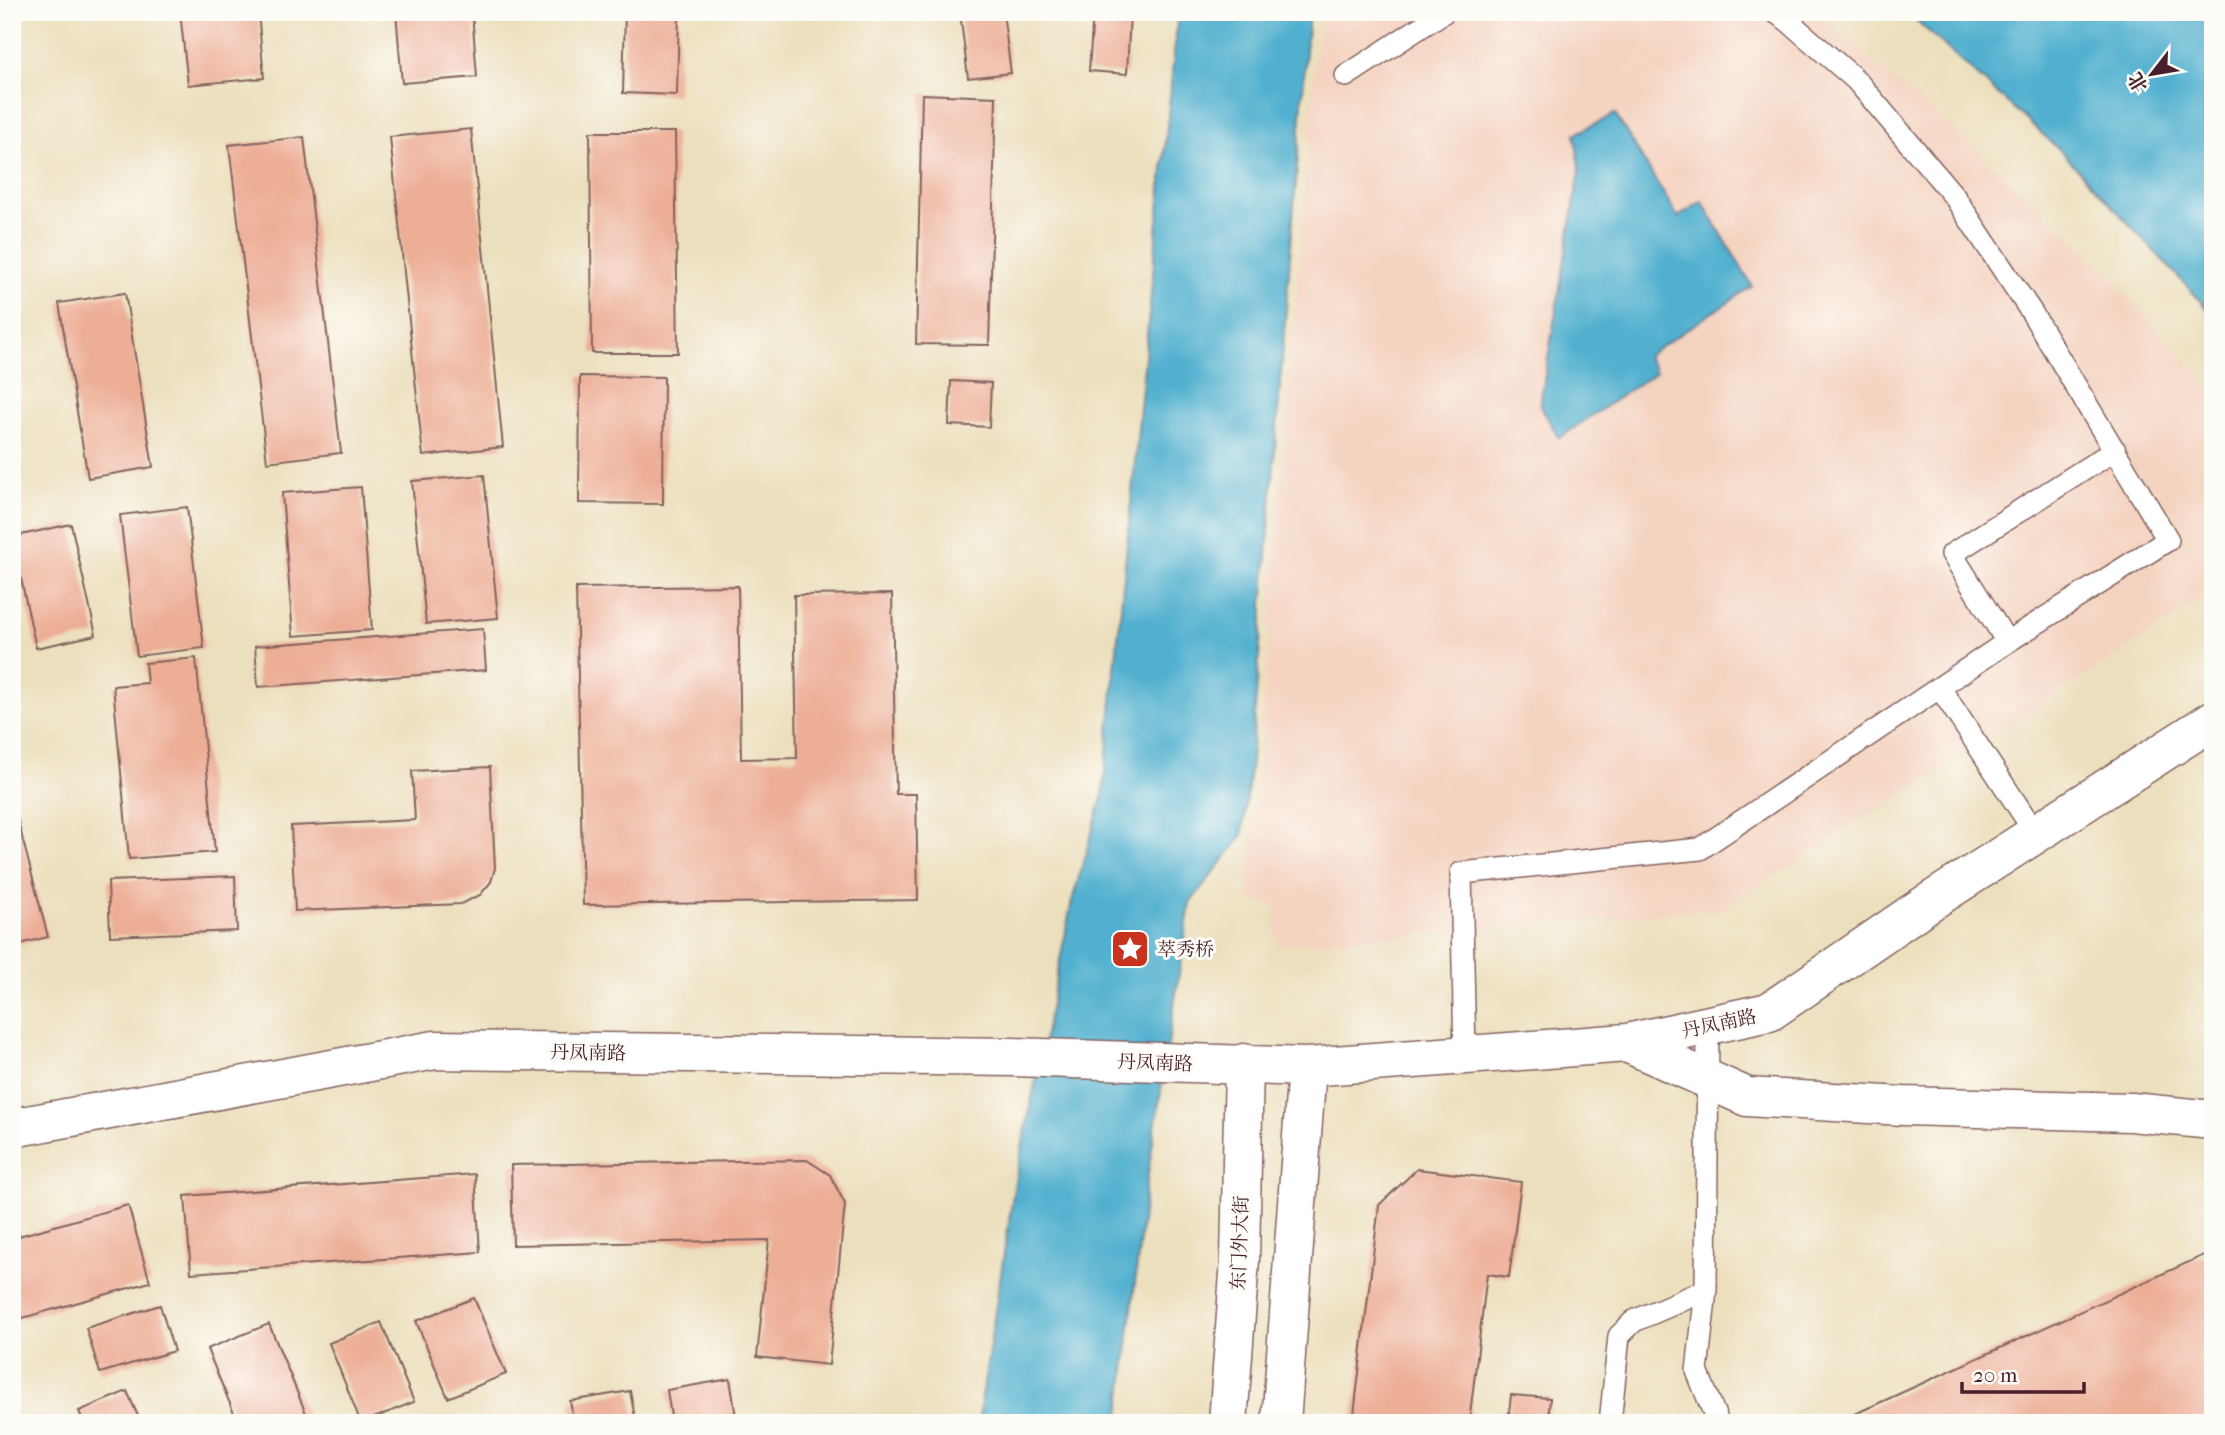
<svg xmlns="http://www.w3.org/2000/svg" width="2225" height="1435" viewBox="0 0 2225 1435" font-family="'IM FELL French Canon','Noto Serif SC',serif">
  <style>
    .built { fill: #f4d3c0 }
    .water { fill: #51b0cf; stroke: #4e687d; stroke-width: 2 }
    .building { fill: #edae96 }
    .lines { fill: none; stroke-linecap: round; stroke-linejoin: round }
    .lane-casing { stroke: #83625e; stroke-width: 24 }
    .secondary-casing { stroke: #83625e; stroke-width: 41 }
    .lane { stroke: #fff; stroke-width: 21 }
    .secondary { stroke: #fff; stroke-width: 38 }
    .labels { text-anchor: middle; stroke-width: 6; stroke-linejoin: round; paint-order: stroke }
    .poi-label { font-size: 19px; fill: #4a1f2b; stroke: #fdfcf7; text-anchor: start }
    .street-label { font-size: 19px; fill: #4a1f2b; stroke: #fdfcf7 }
  </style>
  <rect width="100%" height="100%" fill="#fdfcf7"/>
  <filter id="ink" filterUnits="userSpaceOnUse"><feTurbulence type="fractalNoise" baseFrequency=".0143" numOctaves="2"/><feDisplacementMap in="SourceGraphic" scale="14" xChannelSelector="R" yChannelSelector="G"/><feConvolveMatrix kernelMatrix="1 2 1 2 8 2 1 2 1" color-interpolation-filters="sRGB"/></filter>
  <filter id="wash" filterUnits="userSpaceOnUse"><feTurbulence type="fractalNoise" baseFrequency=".00686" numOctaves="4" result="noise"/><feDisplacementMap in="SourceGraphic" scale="28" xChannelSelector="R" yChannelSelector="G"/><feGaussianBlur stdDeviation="1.57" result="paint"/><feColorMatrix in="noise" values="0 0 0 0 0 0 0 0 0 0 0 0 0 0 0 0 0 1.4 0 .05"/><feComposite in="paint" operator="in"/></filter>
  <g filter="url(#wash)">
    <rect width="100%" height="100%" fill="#ecdfbd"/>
    <path class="built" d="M 1319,12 L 1812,12 L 1819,17 L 1945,121 L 2101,266 L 2213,391 L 2213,593 L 1723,909 L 1276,946 L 1277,907 L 1247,900 Z"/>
    <path class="water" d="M 1178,12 L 1309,12 L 1251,761 L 1242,836 L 1190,903 L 1146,1186 L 1119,1423 L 978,1423 L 1015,1182 L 1072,901 L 1103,795 Z
      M 1907,12 L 2213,12 L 2213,317 L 2199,299 L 2060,150 Z
      M 1615,114 L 1678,217 L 1702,201 L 1752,286 L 1647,356 L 1656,372 L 1559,438 L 1540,405 L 1580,170 L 1575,134 Z"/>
    <g id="blocks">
      <path class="building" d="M 180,12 L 258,12 L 264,78 L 188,85 Z
        M 396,12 L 472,12 L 477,77 L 402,83 Z
        M 625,12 L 679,12 L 677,95 L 623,93 Z
        M 960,12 L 1003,12 L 1011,73 L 968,78 Z
        M 1093,12 L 1130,12 L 1127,74 L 1089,71 Z
        M 922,94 L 996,97 L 989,345 L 916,344 Z
        M 471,129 L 503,447 L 423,456 L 390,137 Z
        M 590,132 L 675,132 L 678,353 L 592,353 Z
        M 304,137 L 341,453 L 267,462 L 229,145 Z
        M 125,293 L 153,467 L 88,478 L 59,303 Z
        M 580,376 L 664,377 L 663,504 L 579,503 Z
        M 951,381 L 991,383 L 989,427 L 949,425 Z
        M 484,475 L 498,618 L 426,624 L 412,481 Z
        M 361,487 L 372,630 L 293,636 L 282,493 Z
        M 187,507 L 204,648 L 137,656 L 120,515 Z
        M 71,524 L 96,635 L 36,648 L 12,537 Z
        M 738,586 L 741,759 L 797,758 L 794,595 L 892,594 L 896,794 L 916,794 L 918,900 L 583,905 L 576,588 Z
        M 483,629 L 486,670 L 258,687 L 255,646 Z
        M 196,658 L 215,852 L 129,859 L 113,686 L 147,683 L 145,663 Z
        M 490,767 L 495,868 L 491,882 L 480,895 L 461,904 L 295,911 L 291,826 L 415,820 L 412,771 Z
        M 12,798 L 48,937 L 12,946 Z
        M 235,876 L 237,931 L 110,936 L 108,881 Z
        M 807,1160 L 830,1175 L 845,1204 L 829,1365 L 757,1357 L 769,1240 L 513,1245 L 511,1165 Z
        M 1417,1169 L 1521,1182 L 1509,1277 L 1487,1274 L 1469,1423 L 1353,1423 L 1379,1205 Z
        M 475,1174 L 480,1252 L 191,1273 L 185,1196 Z
        M 128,1205 L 150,1282 L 12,1321 L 12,1238 Z
        M 2213,1251 L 2213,1423 L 1835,1423 Z
        M 474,1298 L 506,1374 L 448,1398 L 416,1321 Z
        M 160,1305 L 174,1351 L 100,1373 L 86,1328 Z
        M 381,1322 L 414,1402 L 361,1423 L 329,1343 Z
        M 269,1324 L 310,1423 L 238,1423 L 207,1349 Z
        M 730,1379 L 737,1423 L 672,1423 L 667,1390 Z
        M 127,1391 L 141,1423 L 84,1423 L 79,1411 Z
        M 630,1391 L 636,1423 L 574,1423 L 570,1401 Z
        M 1511,1395 L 1550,1398 L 1548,1423 L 1508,1423 Z"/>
    </g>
  </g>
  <g filter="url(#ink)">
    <use href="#blocks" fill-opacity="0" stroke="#83625e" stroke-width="2"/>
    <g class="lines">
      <defs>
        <path id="lane" d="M 1346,76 L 1444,12
          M 2007,642 L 1952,554 L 2115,450
          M 1940,688 L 2036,834
          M 1708,1025 L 1706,1290 L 1697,1371 L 1718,1423
          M 1465,1055 L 1461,873 L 1700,849 L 2007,642 L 2168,540 L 2032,313 L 1954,196 L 1856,80 L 1787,20 L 1775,12
          M 1610,1423 L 1619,1336 L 1634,1321 L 1706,1290"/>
        <path id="secondary" d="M 1627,1043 L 1747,1097 L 1903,1106 L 2131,1112 L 2213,1120
          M 12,1128 L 435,1050 L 1013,1057 L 1307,1067 L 1627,1043 L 1769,1012 L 1922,907 L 2213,720
          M 1228,1423 L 1240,1260 L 1244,1063
          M 1281,1423 L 1307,1067"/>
      </defs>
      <use href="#lane" class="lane-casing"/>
      <use href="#secondary" class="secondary-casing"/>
      <use href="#lane" class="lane"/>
      <use href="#secondary" class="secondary"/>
    </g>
  </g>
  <defs>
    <symbol id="sight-square" viewBox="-11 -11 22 22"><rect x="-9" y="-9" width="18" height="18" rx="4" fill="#c8321e" stroke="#fdfcf7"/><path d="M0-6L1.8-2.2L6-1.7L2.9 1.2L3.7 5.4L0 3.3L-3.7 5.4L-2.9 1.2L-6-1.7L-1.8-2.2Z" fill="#fff"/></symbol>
  </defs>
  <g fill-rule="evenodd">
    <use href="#sight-square" x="1108" y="927" width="44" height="44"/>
  </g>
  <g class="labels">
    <g class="poi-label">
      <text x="1157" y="956">萃秀桥</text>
    </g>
    <g class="street-label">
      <text transform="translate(1719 1023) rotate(-12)" y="7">丹凤南路</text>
      <text transform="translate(588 1052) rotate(1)" y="7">丹凤南路</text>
      <text transform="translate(1155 1062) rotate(2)" y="7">丹凤南路</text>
      <text transform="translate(1239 1243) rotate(-88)" y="7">东门外大街</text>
    </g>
  </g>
  <rect width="2225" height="1435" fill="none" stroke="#fdfcf7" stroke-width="42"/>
  <g transform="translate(2152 74) rotate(239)" stroke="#fdfcf7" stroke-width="5" paint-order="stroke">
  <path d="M0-5L12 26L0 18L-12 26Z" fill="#4a1f2b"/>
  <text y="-10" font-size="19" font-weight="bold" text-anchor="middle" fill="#4a1f2b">北</text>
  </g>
  <path d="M1962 1382v10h122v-10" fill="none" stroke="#4a1f2b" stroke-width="3.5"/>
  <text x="1973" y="1382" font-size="21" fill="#4a1f2b" stroke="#fdfcf7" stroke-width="5" paint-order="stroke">20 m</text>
</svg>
